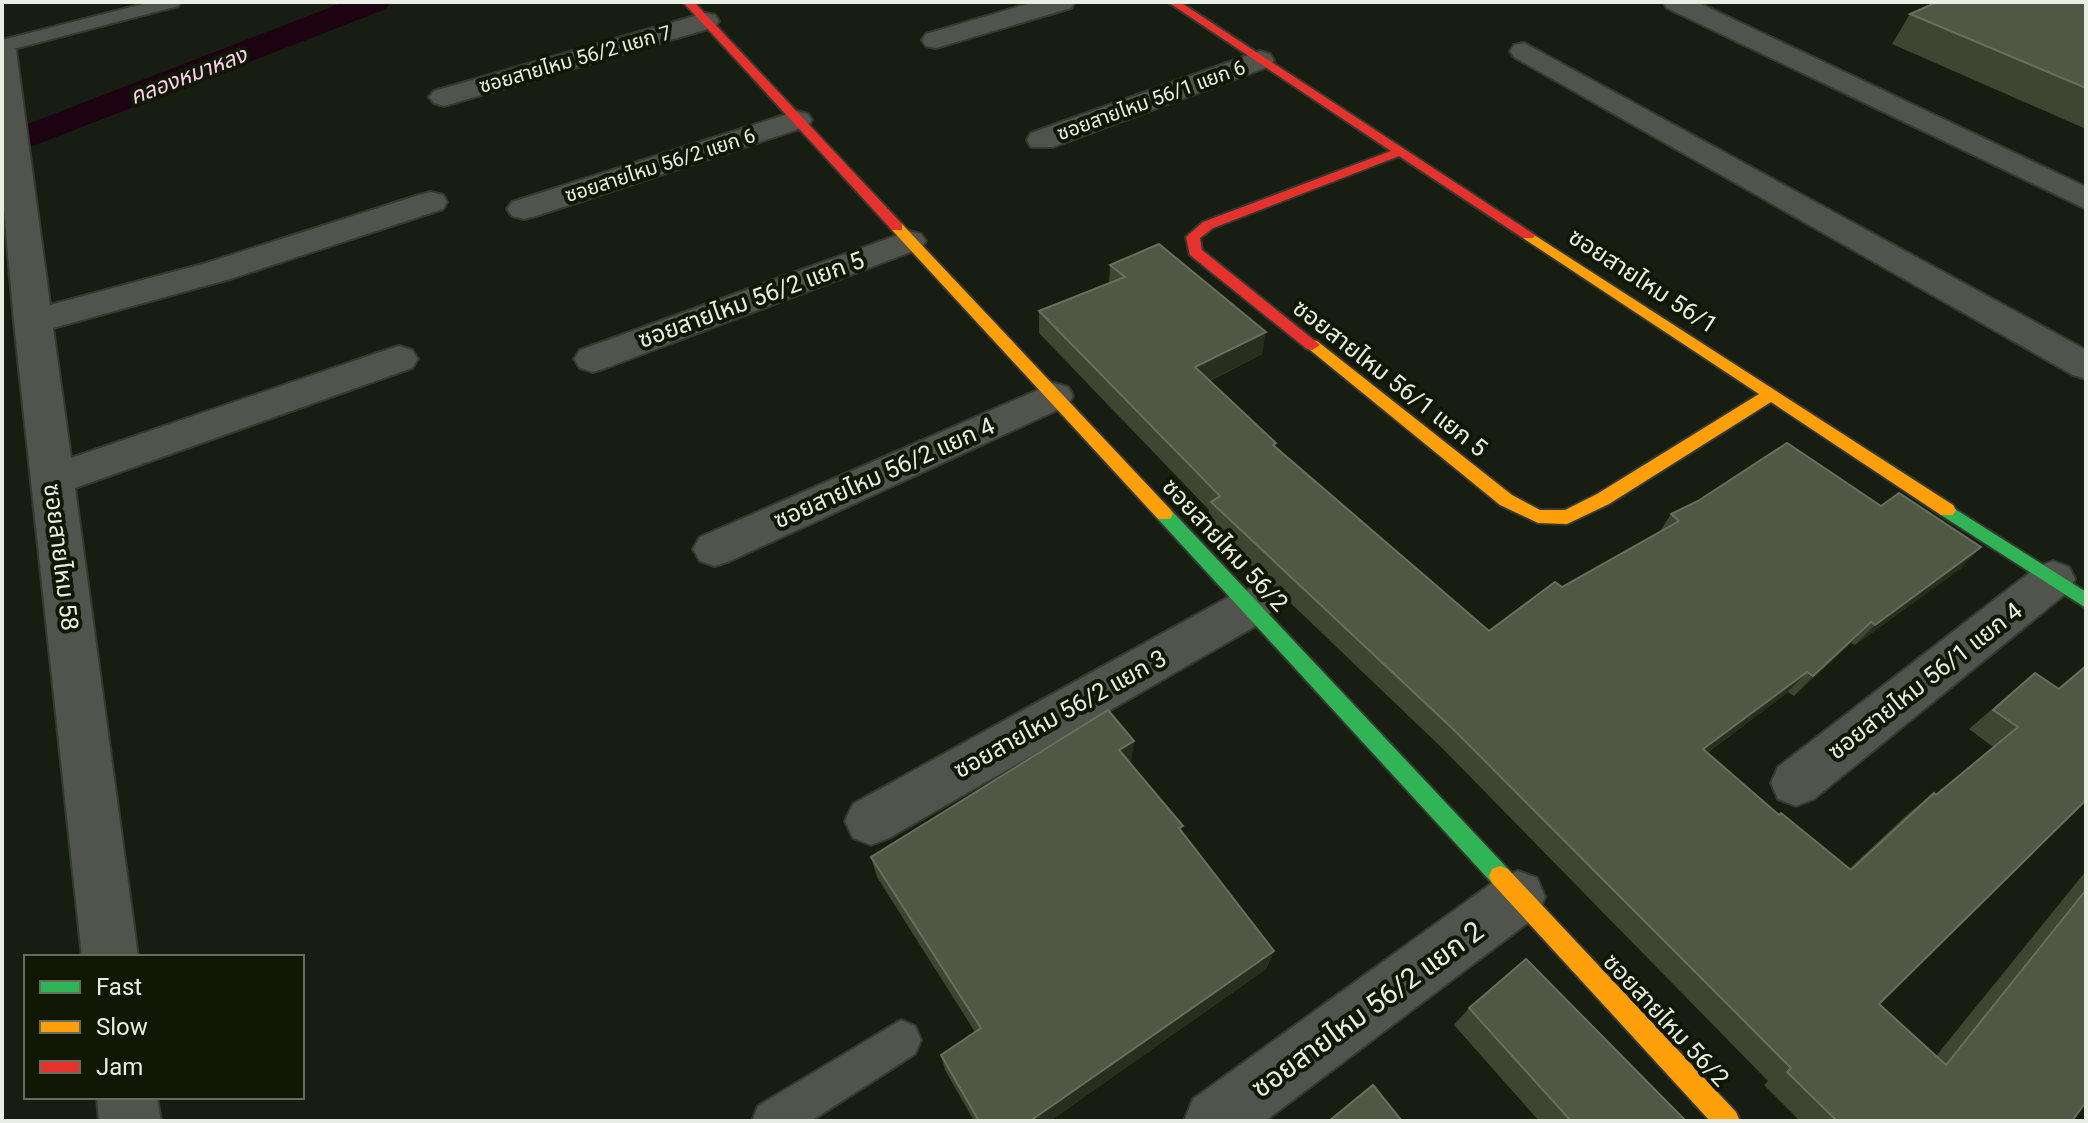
<svg xmlns="http://www.w3.org/2000/svg" width="2088" height="1123" viewBox="0 0 2088 1123" font-family="Roboto,'Noto Sans Thai',sans-serif">
  <style>
    .lines { fill: none; stroke-linecap: round; stroke-linejoin: round }
    .canal { fill: #1d0312; fill-rule: evenodd }
    .lane-casing { stroke: #353931; stroke-width: 4 }
    .street-casing { stroke: #353931; stroke-width: 4 }
    .fast-casing { stroke: #353931; stroke-width: 4 }
    .slow-casing { stroke: #353931; stroke-width: 4 }
    .jam-casing { stroke: #353931; stroke-width: 4 }
    .lane { fill: #50544c; fill-rule: evenodd }
    .street { fill: #50544c; fill-rule: evenodd }
    .fast { fill: #30b455; fill-rule: evenodd }
    .slow { fill: #ff9f0a; fill-rule: evenodd }
    .jam { fill: #e5322d; fill-rule: evenodd }
    .wall { fill: #3e4632 }
    .shaded-wall { fill: #272e1d }
    .building { fill: #505845; stroke: #686f5d; stroke-width: 2 }
    .labels { text-anchor: middle; stroke-width: 8; stroke-linejoin: round; paint-order: stroke }
    .far-street-label { font-size: 20px; fill: #e8eee1; stroke: #101705 }
    .far-water-label { font-size: 22px; font-style: italic; fill: #fecfea; stroke: #101705 }
    .street-label { font-size: 24px; fill: #e8eee1; stroke: #101705 }
    .near-street-label { font-size: 28px; fill: #e8eee1; stroke: #101705 }
  </style>
  <rect width="100%" height="100%" fill="#181d12"/>
  <g class="lines">
    <path class="canal" d="M 344,2 L 390,2 L 386,9 L 2,158 L 2,134 Z"/>
    <defs>
      <path id="lane" d="M 151,2 L 181,2 L 178,6 L 2,52 L 2,40 Z
        M 901,1020 L 915,1026 L 921,1040 L 915,1054 L 811,1121 L 752,1121 L 758,1106 Z"/>
      <path id="street" d="M 1034,2 L 1075,2 L 1071,8 L 936,48 L 926,46 L 922,40 L 926,34 Z
        M 1663,2 L 1697,2 L 2086,187 L 2086,209 L 1667,8 Z
        M 705,13 L 715,15 L 719,21 L 715,27 L 444,106 L 434,103 L 429,97 L 434,91 Z
        M 2,42 L 12,44 L 16,50 L 50,305 L 206,263 L 419,195 L 431,192 L 443,195 L 447,202 L 443,209 L 230,279 L 53,328 L 71,458 L 386,350 L 399,346 L 412,350 L 418,359 L 412,368 L 75,488 L 138,957 L 82,957 L 14,322 L 2,186 Z
        M 1524,43 L 2086,350 L 2086,379 L 2073,375 L 1514,57 L 1510,51 L 1514,45 Z
        M 1260,51 L 1270,54 L 1274,60 L 1270,66 L 1053,147 L 1031,147 L 1027,140 L 1031,133 Z
        M 797,111 L 808,114 L 812,120 L 808,126 L 536,216 L 524,219 L 512,216 L 507,209 L 512,202 Z
        M 909,231 L 921,234 L 926,241 L 921,248 L 606,368 L 593,372 L 580,368 L 574,359 L 580,350 Z
        M 1054,383 L 1068,387 L 1073,396 L 1068,405 L 730,561 L 715,566 L 700,561 L 693,549 L 700,537 Z
        M 2053,561 L 2069,567 L 2075,579 L 2069,591 L 1814,799 L 1796,806 L 1778,799 L 1771,783 L 1778,767 L 2037,567 Z
        M 1250,589 L 1266,594 L 1273,607 L 1266,620 L 889,838 L 871,845 L 853,838 L 845,821 L 853,804 L 1234,594 Z
        M 1518,871 L 1537,878 L 1545,897 L 1537,916 L 1265,1121 L 1184,1121 L 1193,1099 L 1499,878 Z
        M 97,1097 L 157,1097 L 161,1121 L 99,1121 Z"/>
      <path id="fast" d="M 1947,504 L 2086,592 L 2086,608 L 1941,515 L 1938,510 Z
        M 1164,507 L 1170,509 L 1508,869 L 1511,876 L 1508,883 L 1500,886 L 1492,883 L 1158,519 L 1155,514 Z"/>
      <path id="slow" d="M 897,223 L 902,224 L 1170,509 L 1173,514 L 1170,519 L 1158,519 L 892,230 L 890,227 Z
        M 1528,231 L 1953,505 L 1956,510 L 1953,515 L 1941,515 L 1771,402 L 1609,504 L 1567,524 L 1538,523 L 1500,505 L 1304,345 L 1312,340 L 1317,341 L 1512,495 L 1540,510 L 1565,510 L 1597,494 L 1759,394 L 1523,238 L 1523,232 Z
        M 1500,866 L 1508,869 L 1736,1112 L 1740,1121 L 1710,1121 L 1492,883 L 1489,876 L 1492,869 Z"/>
      <path id="jam" d="M 683,2 L 694,2 L 902,224 L 902,230 L 892,230 Z
        M 1168,2 L 1180,2 L 1535,235 L 1533,238 L 1523,238 L 1399,156 L 1213,228 L 1200,238 L 1202,250 L 1320,345 L 1312,350 L 1307,349 L 1190,255 L 1186,237 L 1203,222 L 1391,151 Z"/>
    </defs>
    <use href="#lane" class="lane-casing"/>
    <use href="#street" class="street-casing"/>
    <use href="#fast" class="fast-casing"/>
    <use href="#slow" class="slow-casing"/>
    <use href="#jam" class="jam-casing"/>
    <use href="#lane" class="lane"/>
    <use href="#street" class="street"/>
    <use href="#fast" class="fast"/>
    <use href="#slow" class="slow"/>
    <use href="#jam" class="jam"/>
  </g>
  <path class="wall" d="M 2086,2 L 2086,129 L 1892,44 L 1910,14 Z
    M 1110,265 L 1262,354 L 1210,381 L 1275,447 L 1489,631 L 1562,587 L 1659,533 L 1671,514 L 1881,506 L 1981,547 L 1960,569 L 1855,645 L 1851,643 L 1794,696 L 1788,692 L 1707,753 L 1779,815 L 1849,869 L 1910,812 L 1934,793 L 1935,795 L 1993,747 L 1969,729 L 2011,693 L 2035,673 L 2058,688 L 2086,665 L 2086,800 L 1879,1004 L 1936,1056 L 2086,871 L 2086,1102 L 2072,1121 L 1800,1121 L 1764,1085 L 1768,1081 L 1442,748 L 1207,523 L 1209,510 L 1039,333 L 1039,311 L 1109,283 Z
    M 1130,764 L 1181,832 L 1274,951 L 1266,969 L 1050,1121 L 974,1121 L 945,1070 L 941,1055 L 975,1032 L 877,877 L 871,857 Z
    M 1469,1008 L 1686,1121 L 1539,1121 L 1454,1025 Z"/>
  <path class="shaded-wall" d="M 1266,332 L 1262,354 L 1192,389 L 1195,367 Z
    M 1981,547 L 1960,569 L 1855,645 L 1875,625 Z
    M 1871,622 L 1851,643 L 1794,696 L 1813,676 Z
    M 1807,672 L 1788,692 L 1686,768 L 1703,749 Z
    M 1134,741 L 1131,764 L 1117,773 L 1119,750 Z
    M 1274,951 L 1266,969 L 1050,1121 L 1030,1121 Z"/>
  <path class="building" d="M 1937,2 L 2086,2 L 2086,88 L 1910,14 Z
    M 1159,244 L 1266,332 L 1195,367 L 1276,443 L 1273,445 L 1489,631 L 1555,582 L 1562,587 L 1679,521 L 1671,514 L 1698,501 L 1787,443 L 1881,506 L 1899,493 L 1981,547 L 1875,625 L 1871,622 L 1813,676 L 1807,672 L 1703,749 L 1779,815 L 1781,813 L 1851,870 L 1934,793 L 1936,795 L 2018,727 L 1993,710 L 2035,673 L 2059,689 L 2086,666 L 2086,800 L 1879,1004 L 1946,1065 L 2086,890 L 2086,1102 L 2072,1121 L 1837,1121 L 1787,1072 L 1791,1068 L 1453,729 L 1211,502 L 1220,496 L 1039,311 L 1125,277 L 1110,265 Z
    M 1108,710 L 1134,741 L 1119,750 L 1183,826 L 1179,828 L 1274,951 L 1030,1121 L 979,1121 L 941,1055 L 981,1028 L 871,857 Z
    M 1526,959 L 1686,1121 L 1571,1121 L 1469,1008 Z
    M 1373,1085 L 1402,1121 L 1329,1121 Z"/>
  <g class="labels">
    <g class="far-street-label">
      <text transform="translate(575 59) rotate(-16)" y="7">ซอยสายไหม 56/2 แยก 7</text>
      <text transform="translate(1151 100) rotate(-20)" y="7">ซอยสายไหม 56/1 แยก 6</text>
      <text transform="translate(660 165) rotate(-18)" y="7">ซอยสายไหม 56/2 แยก 6</text>
    </g>
    <g class="far-water-label">
      <text transform="translate(188 75) rotate(-21)" y="8">คลองหมาหลง</text>
    </g>
    <g class="street-label">
      <text transform="translate(1643 281) rotate(33)" y="8">ซอยสายไหม 56/1</text>
      <text transform="translate(751 300) rotate(-20)" y="8">ซอยสายไหม 56/2 แยก 5</text>
      <text transform="translate(1390 378) rotate(38)" y="8">ซอยสายไหม 56/1 แยก 5</text>
      <text transform="translate(884 473) rotate(-24)" y="8">ซอยสายไหม 56/2 แยก 4</text>
      <text transform="translate(1225 545) rotate(47)" y="8">ซอยสายไหม 56/2</text>
      <text transform="translate(61 557) rotate(83)" y="8">ซอยสายไหม 58</text>
      <text transform="translate(1925 681) rotate(-38)" y="8">ซอยสายไหม 56/1 แยก 4</text>
      <text transform="translate(1060 714) rotate(-29)" y="8">ซอยสายไหม 56/2 แยก 3</text>
      <text transform="translate(1666 1020) rotate(47)" y="8">ซอยสายไหม 56/2</text>
    </g>
    <g class="near-street-label">
      <text transform="translate(1367 1009) rotate(-36)" y="10">ซอยสายไหม 56/2 แยก 2</text>
    </g>
  </g>
  <rect width="2088" height="1123" fill="none" stroke="#e8eee1" stroke-width="8"/>
  <rect x="24" y="955" width="280" height="144" fill="#101705" stroke="#666d5d" stroke-width="2"/>
  <rect x="40" y="981" width="40" height="12" fill="#30b455" stroke="#666d5d" stroke-width="2"/>
  <text x="96" y="995" font-size="24" fill="#e8eee1">Fast</text>
  <rect x="40" y="1021" width="40" height="12" fill="#ff9f0a" stroke="#666d5d" stroke-width="2"/>
  <text x="96" y="1035" font-size="24" fill="#e8eee1">Slow</text>
  <rect x="40" y="1061" width="40" height="12" fill="#e5322d" stroke="#666d5d" stroke-width="2"/>
  <text x="96" y="1075" font-size="24" fill="#e8eee1">Jam</text>
</svg>
